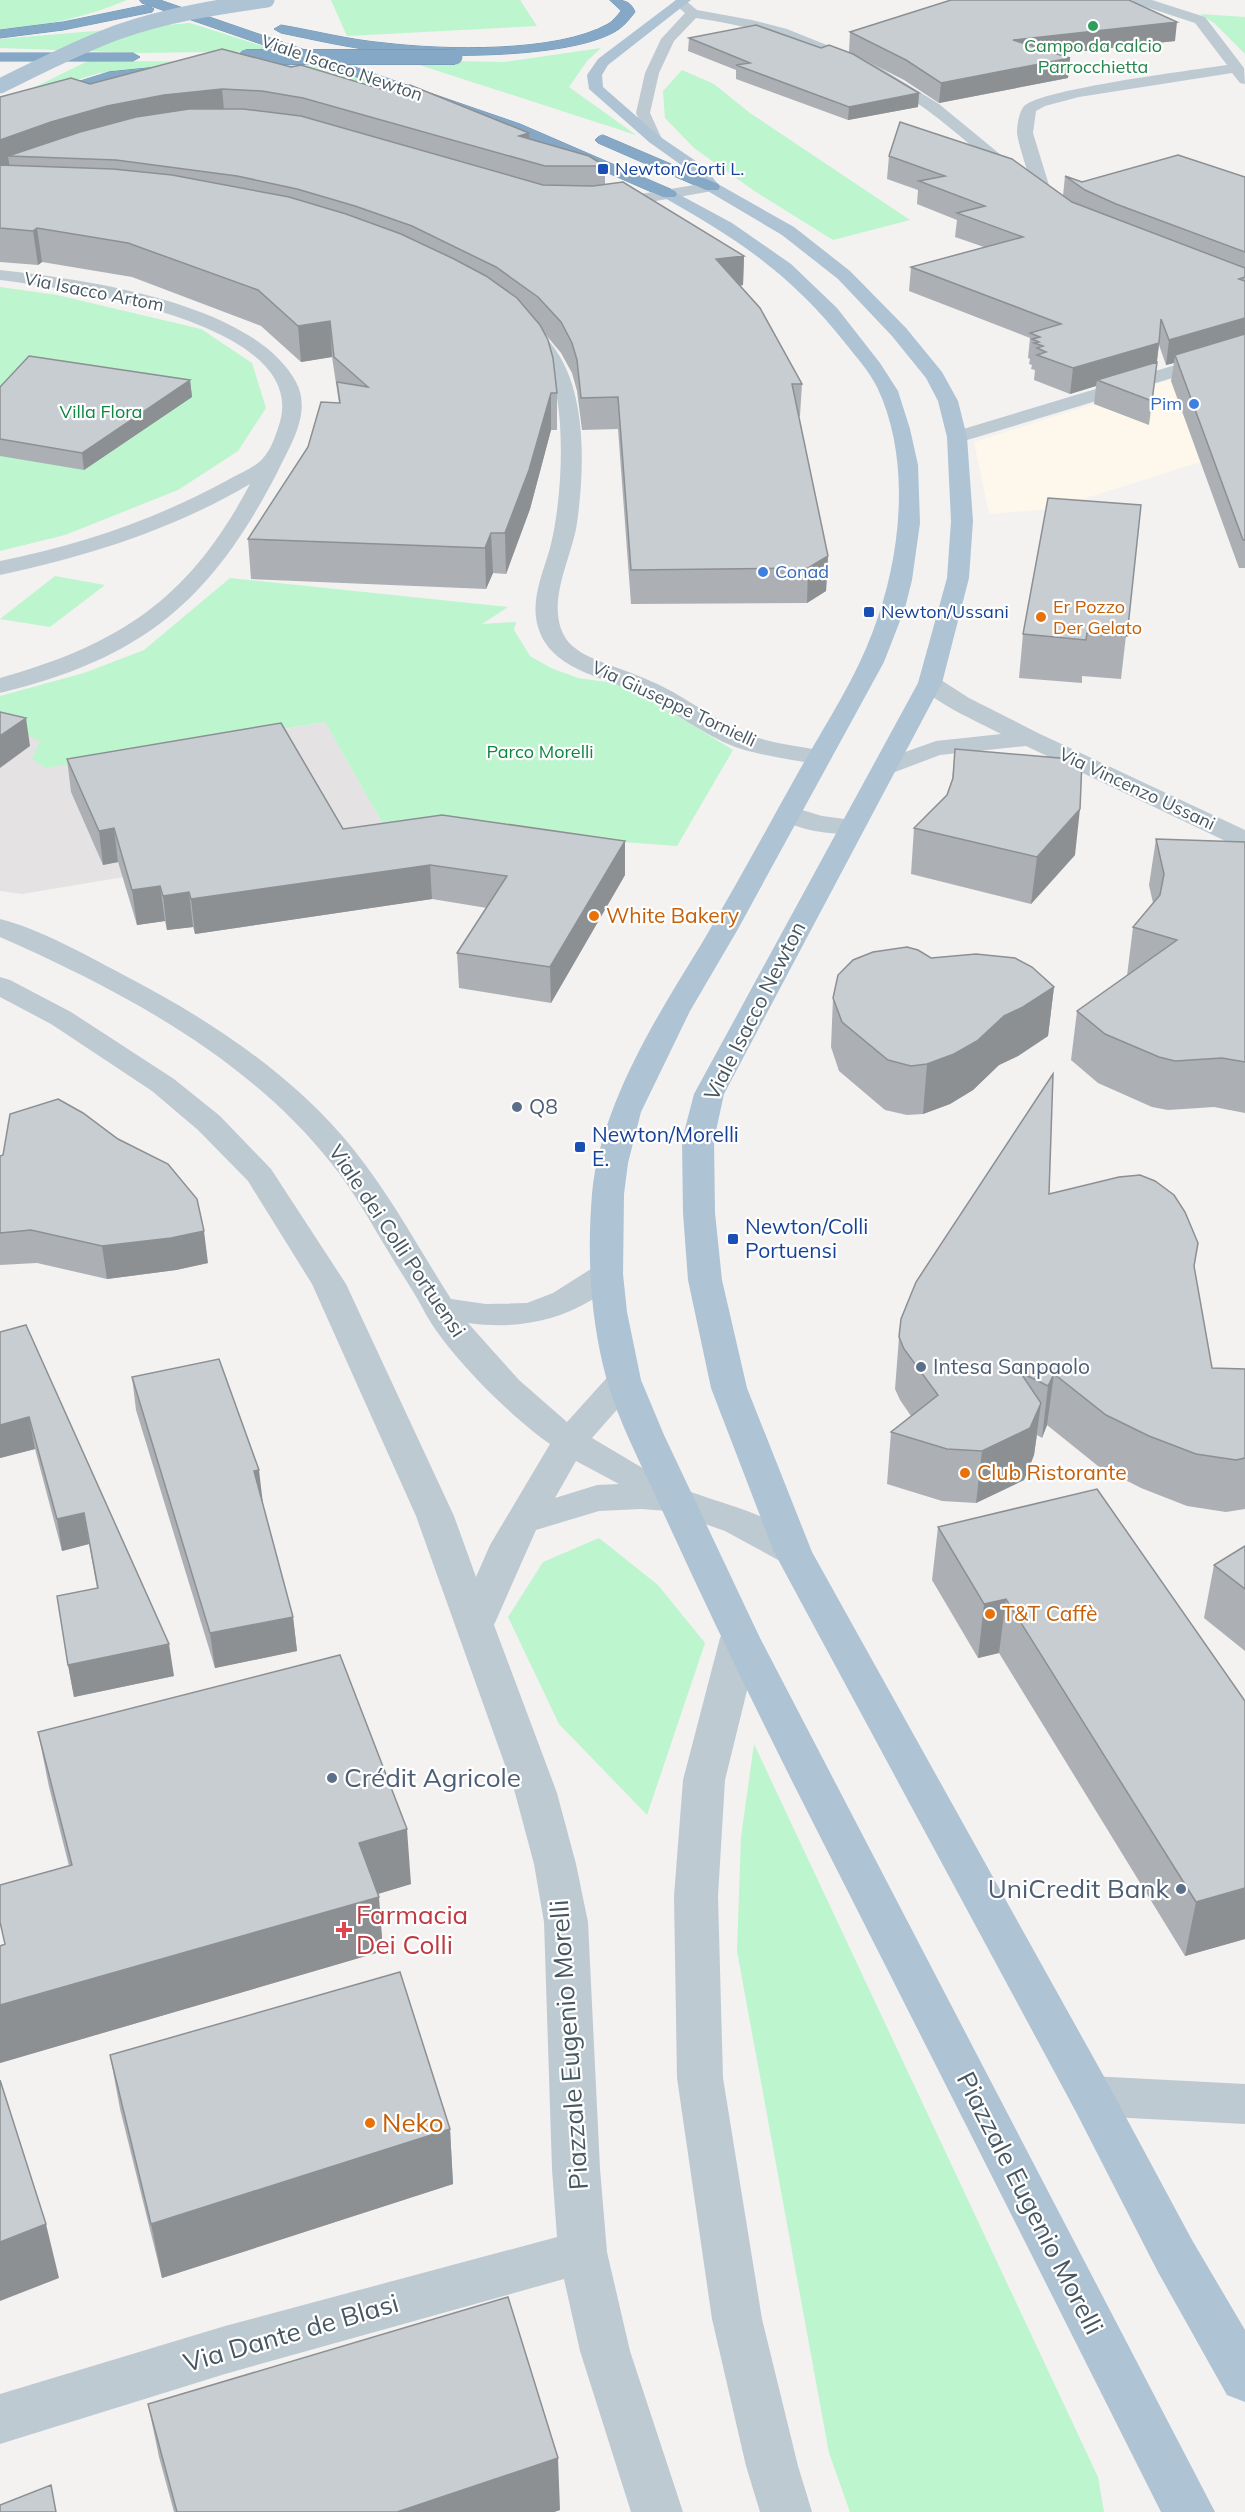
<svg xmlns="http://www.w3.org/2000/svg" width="1245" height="2512" viewBox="0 0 1245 2512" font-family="Mulish,sans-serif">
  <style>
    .commercial { fill: #fef7eb }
    .education { fill: #e5e2e3 }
    .green { fill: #bcf5ce }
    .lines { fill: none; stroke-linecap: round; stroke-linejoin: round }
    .highway-casing { stroke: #6f93b1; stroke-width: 1 }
    .minor { fill: #becad2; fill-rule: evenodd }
    .major { fill: #aec3d3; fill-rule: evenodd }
    .highway { fill: #84a8c5; fill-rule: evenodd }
    .highway-bridge-casing { stroke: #6f93b1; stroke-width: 16; stroke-linecap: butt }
    .major-bridge { stroke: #aec3d3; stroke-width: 15 }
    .highway-bridge { stroke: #84a8c5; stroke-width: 15 }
    .wall { fill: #acb0b5 }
    .shaded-wall { fill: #8c9093 }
    .building { fill: #c8cdd2; stroke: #8c9093; stroke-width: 1.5 }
    .leisure-dot { fill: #2e9e5b; stroke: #fff; stroke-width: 2 }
    .transit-dot { fill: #1a4fb4; stroke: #fff; stroke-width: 2 }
    .shop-dot { fill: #3f7fe0; stroke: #fff; stroke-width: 2 }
    .food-dot { fill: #e8710a; stroke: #fff; stroke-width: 2 }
    .service-dot { fill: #5c6f8a; stroke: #fff; stroke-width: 2 }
    .health-dot { fill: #e0444e; stroke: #fff; stroke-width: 2 }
    .labels { text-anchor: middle; stroke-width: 4.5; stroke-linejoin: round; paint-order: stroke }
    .far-leisure-label { font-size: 18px; fill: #27864d; stroke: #fff }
    .far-street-label { font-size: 18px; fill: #475761; stroke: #fff }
    .far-transit-label { font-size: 18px; fill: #164399; stroke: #fff; text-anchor: start }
    .far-shop-label { font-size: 18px; fill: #366cbe; stroke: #fff; text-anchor: end }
    .far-park-label { font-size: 18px; fill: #0d8741; stroke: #fff }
    .far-food-label { font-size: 18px; fill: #c56008; stroke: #fff; text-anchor: start }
    .food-label { font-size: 21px; fill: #c56008; stroke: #fff; text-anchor: start }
    .street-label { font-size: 21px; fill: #475761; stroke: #fff }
    .service-label { font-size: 21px; fill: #4e5e75; stroke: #fff; text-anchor: start }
    .transit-label { font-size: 21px; fill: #164399; stroke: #fff; text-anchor: start }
    .near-service-label { font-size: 26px; fill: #4e5e75; stroke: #fff; text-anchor: start }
    .near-health-label { font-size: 26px; fill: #be3a42; stroke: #fff; text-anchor: start }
    .near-street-label { font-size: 26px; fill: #475761; stroke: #fff }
    .near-food-label { font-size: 26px; fill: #c56008; stroke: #fff; text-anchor: start }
  </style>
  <rect width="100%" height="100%" fill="#f4f1f1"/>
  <path class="commercial" d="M 1245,356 L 1245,448 L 1051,509 L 989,514 L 974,442 Z"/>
  <path class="education" d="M 0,696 L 134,755 L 325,722 L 388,833 L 22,894 L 0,891 Z"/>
  <path class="green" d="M 0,0 L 127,0 C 87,17 43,27 0,29 Z
    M 331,0 L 520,0 L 537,26 L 347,36 Z
    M 1200,14 L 1245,17 L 1245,54 L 1214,23 Z
    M 190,23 L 278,51 L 142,53 L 0,48 L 0,39 Z
    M 601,48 L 587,61 L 569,87 L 636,135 L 404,60 L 504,62 Z
    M 88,61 L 306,62 L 394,90 L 322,73 L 203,65 L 99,73 L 0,104 Z
    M 682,70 L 714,84 L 750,113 L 910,220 L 833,240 L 753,190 L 694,148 L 665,118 L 663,91 Z
    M 0,287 L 57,295 L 201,329 L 252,363 L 266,408 L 238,451 L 178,490 L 65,535 L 0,551 Z
    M 55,576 L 105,585 L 50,627 L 0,619 Z
    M 230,578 L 508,607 L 482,624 L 516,622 L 514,630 L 530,656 L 551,668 L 578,678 L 627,685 L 733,750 L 677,846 L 448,829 L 388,833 L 325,722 L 46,768 L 32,759 L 40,741 L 10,726 L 0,724 L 0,696 L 84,673 L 144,650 Z
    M 599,1538 L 658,1585 L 705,1643 L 647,1815 L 559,1724 L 508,1617 L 543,1562 Z
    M 754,1744 L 1098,2477 L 1104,2512 L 850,2512 L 829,2453 L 737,1951 L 741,1837 Z"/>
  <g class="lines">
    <defs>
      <path id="highway" d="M 140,0 L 160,0 L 520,124 L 675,191 L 677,194 L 675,197 L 663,197 L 510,130 L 142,3 Z
        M 610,0 C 623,0 630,0 635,12 C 631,17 625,25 619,29 C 576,59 437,58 385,52 C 350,48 315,40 281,33 L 274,29 L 281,25 C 316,31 350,40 385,43 C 443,50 557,53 608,24 C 613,21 617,16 621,11 Z
        M 147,5 L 154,9 L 152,12 L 63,30 L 0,38 L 0,30 L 63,22 Z
        M 0,53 L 133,53 L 140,57 L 133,61 L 0,61 Z
        M 178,65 L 183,66 L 185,69 L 183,72 L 111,80 L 0,115 L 0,106 L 109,72 Z
        M 603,135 L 718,184 L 720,187 L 718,190 L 706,190 L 598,143 L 595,140 L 598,137 Z"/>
    </defs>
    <use href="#highway" class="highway-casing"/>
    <path class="minor" d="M 676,0 L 685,0 L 697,10 L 752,20 L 787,29 L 874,64 L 939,104 L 1029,178 L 1021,183 L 1015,181 C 985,159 957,132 927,110 C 859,60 779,30 696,18 L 674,41 L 659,73 L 650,113 L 662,139 L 654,144 L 649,142 L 636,113 L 645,73 L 661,39 L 685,13 L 673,3 Z
      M 1132,0 L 1152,0 L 1205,17 L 1244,68 L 1245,84 L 1240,83 L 1232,73 L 1079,97 L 1045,106 L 1036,111 L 1033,133 L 1052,195 L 1044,200 L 1038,198 C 1033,190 1018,144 1017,133 C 1017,125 1019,112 1024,106 C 1041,89 1194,70 1227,65 L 1195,23 L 1134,3 Z
      M 712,182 L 718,184 L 720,187 L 718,190 L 605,210 L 597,205 L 605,200 Z
      M 0,270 C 82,279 253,302 296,382 C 312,412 291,444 278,471 C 211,601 143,658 0,693 L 0,678 C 121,644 190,598 250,484 C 172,530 88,556 0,575 L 0,561 C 80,545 154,520 226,481 C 237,474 257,467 264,457 C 271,449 275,437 278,428 C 318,322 65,288 0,280 Z
      M 523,321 C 532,324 538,330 545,337 C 588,380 585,466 577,523 C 572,558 545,603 565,637 C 574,653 599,661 615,667 C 635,674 655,682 673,692 C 699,707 724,725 753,736 C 777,745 803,746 828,752 L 832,757 L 828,762 C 816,765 805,762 792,760 C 773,757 753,753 735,747 C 702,734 675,712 644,696 C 608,677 551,672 538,627 C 530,600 543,573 550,548 C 562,503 568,406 547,364 C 539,349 523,341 514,327 L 517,323 Z
      M 1245,344 L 1245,356 L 964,441 L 950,441 L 947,437 L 950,433 Z
      M 930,676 L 938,678 L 969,698 L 1038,733 L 1245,830 L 1245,848 L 1236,846 L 1026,746 L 940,755 L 895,772 L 886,775 L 877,772 L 873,767 L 877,762 L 936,741 L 1001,734 C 979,722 931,702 918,683 L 922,678 Z
      M 789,806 L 822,816 L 860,821 L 864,827 L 860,833 C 842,837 787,830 776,814 L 780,808 Z
      M 0,919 C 40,929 84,954 120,973 C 207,1018 292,1073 354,1150 C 391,1196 419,1249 451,1299 L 486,1304 L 527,1303 L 553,1293 L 594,1267 L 606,1264 L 618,1267 L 623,1274 C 615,1285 602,1294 590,1301 C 552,1323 512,1329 468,1323 L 519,1380 L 567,1422 L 612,1372 L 624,1369 L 636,1372 L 641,1380 L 636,1388 L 592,1438 C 621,1455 651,1474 681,1488 C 716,1503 792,1518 812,1552 L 806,1561 L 793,1565 L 780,1561 L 725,1531 L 668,1511 L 641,1509 L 599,1511 L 536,1530 L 494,1625 L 557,1793 L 576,1864 L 588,1922 L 600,2169 L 607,2252 L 630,2351 L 683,2512 L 631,2512 L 580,2351 L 564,2279 L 225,2374 L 0,2444 L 0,2394 L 225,2326 L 557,2237 L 552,2169 L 544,1922 L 534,1864 L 515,1793 L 416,1516 L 312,1284 L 248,1181 L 198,1130 L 152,1091 L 51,1024 L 0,997 L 0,977 L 10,980 L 71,1012 L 174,1079 L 220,1116 L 271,1169 L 346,1284 L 454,1516 L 476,1577 L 490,1545 L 550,1444 C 511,1417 444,1351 423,1309 C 413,1290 399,1270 388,1251 C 370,1221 353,1190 331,1163 C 247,1057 122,991 0,937 ZM 576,1461 L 619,1484 L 597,1485 L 555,1498 Z
      M 740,1624 L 754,1628 L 760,1638 L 725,1780 L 718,1896 L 723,2078 L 762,2319 L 798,2466 L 812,2512 L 760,2512 L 746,2466 L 712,2319 L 677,2078 L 674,1896 L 683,1780 L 720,1638 L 726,1628 Z
      M 1091,2076 L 1245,2084 L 1245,2124 L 1091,2116 L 1075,2110 L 1068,2096 L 1075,2082 Z"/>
    <path class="major" d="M 676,0 L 691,0 L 608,65 L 602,75 L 603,87 L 659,136 L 703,166 L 718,184 L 794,227 L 850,271 L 906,328 L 942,372 L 958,401 L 967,437 L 973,521 L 969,578 L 942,683 L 724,1094 L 714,1140 L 715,1213 L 722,1280 L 747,1388 L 812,1552 L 1107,2082 L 1192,2240 L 1245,2330 L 1245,2402 L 1227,2395 L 1158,2272 L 1075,2110 L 774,1552 L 711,1388 L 688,1280 L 683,1213 L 682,1140 L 694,1094 L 918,683 L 947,578 L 951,521 L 947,437 L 938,401 L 926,378 L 892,336 L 838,279 L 782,235 L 706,190 L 691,172 L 649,142 L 589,89 L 587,75 L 598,59 Z
      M 669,189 L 732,223 L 791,264 L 837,308 L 880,363 L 898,391 L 910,429 L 918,465 L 920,523 L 912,580 L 905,608 L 884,662 L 738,929 L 690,1011 L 641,1112 L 628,1163 L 624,1194 L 623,1274 L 627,1312 L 641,1380 L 664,1435 L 760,1638 L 1215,2512 L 1161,2512 C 1039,2269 916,2026 793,1783 C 748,1693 704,1602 662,1510 C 643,1467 618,1422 606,1377 C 590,1317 587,1255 592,1194 C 600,1106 657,1016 702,943 C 736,886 767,828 799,771 C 825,725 855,680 873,631 C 901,558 912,460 877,387 C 869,371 857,358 846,344 C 792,275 739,240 663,197 L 661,194 Z"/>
    <use href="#highway" class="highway"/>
    <defs>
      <path id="highway-bridge" d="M 246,57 L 455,57"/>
    </defs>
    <use href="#highway-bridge" class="highway-bridge-casing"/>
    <path class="major-bridge" d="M 0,86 C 39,67 77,47 118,32 C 166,15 217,7 267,0"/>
    <use href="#highway-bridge" class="highway-bridge"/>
  </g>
  <path class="wall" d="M 850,32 L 1175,41 L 1057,54 L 1070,58 L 1068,78 L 939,103 L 904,80 L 849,52 Z
    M 689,38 L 919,93 L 918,107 L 848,120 L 736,79 L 736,70 L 688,51 Z
    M 222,49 L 529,139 L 605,166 L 605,185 L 744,256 L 743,285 L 740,286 L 802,384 L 800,416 L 798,416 L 828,556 L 826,591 L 807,603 L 631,604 L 618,429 L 582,430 L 577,391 L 572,373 L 561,353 L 546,335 L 557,393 L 557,430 L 551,430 L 530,509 L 506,574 L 493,573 L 486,589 L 251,579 L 248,539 L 339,403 L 332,357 L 301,362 L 261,326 L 132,277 L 42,262 L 38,265 L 0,262 L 0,97 L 90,84 Z
    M 889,156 L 1063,196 L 1065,176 L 1082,182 L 1245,177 L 1245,568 L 1239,568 L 1171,381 L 1174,363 L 1166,365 L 1159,345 L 1149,425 L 1094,404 L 1096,386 L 1070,394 L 1034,380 L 1035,370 L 1031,369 L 1032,365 L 1029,364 L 1030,359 L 1028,358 L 1030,338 L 909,291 L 911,267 L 984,247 L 955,237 L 957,220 L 917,204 L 918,190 L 887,179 Z
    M 190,380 L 192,397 L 84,470 L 0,456 L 0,387 Z
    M 1141,505 L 1121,679 L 1082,676 L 1082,683 L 1019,678 L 1023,634 Z
    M 955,749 L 1075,855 L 1031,904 L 911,874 L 914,828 L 947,795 L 952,781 Z
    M 67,759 L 343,829 L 625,875 L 551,1003 L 459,988 L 457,953 L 487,908 L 432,899 L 195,934 L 193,927 L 167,930 L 165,921 L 137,925 L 118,862 L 103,865 L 71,792 Z
    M 1156,839 L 1245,842 L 1245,1113 L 1214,1107 L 1168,1110 L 1152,1107 L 1098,1083 L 1071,1060 L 1077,1011 L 1127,976 L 1133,927 L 1153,903 L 1149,885 Z
    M 931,958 L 1054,987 L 1048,1036 L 1018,1056 L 999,1065 L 973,1090 L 950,1104 L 923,1114 L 907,1115 L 885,1110 L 839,1071 L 831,1047 L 833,998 Z
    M 0,1156 L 208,1263 L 176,1270 L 107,1279 L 37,1263 L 0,1265 Z
    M 1049,1194 L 1194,1266 L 1212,1368 L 1245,1369 L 1245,1509 L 1226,1512 L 1187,1506 L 1141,1488 L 1098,1466 L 1047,1425 L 1042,1438 L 1037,1435 L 1034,1455 L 1024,1480 L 976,1503 L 942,1501 L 887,1484 L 891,1432 L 911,1416 L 900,1400 L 895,1389 L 899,1337 Z
    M 0,1332 L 174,1676 L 74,1697 L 68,1665 L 97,1588 L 89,1544 L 62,1551 L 35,1449 L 0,1458 Z
    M 132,1377 L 262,1503 L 293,1617 L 297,1651 L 215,1668 L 136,1410 Z
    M 938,1527 L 1245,1701 L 1245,1939 L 1185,1956 L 999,1653 L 978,1658 L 932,1580 Z
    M 1245,1546 L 1245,1651 L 1204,1618 L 1214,1565 Z
    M 38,1732 L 411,1884 L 378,1894 L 383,1951 L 0,2063 L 0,1946 L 5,1944 L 69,1866 L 49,1787 Z
    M 110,2055 L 450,2129 L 453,2184 L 162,2278 L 120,2109 Z
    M 148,2404 L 560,2510 L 554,2512 L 174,2512 L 159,2457 Z"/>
  <path class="shaded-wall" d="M 1177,22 L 1175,41 L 1011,59 L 1013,40 Z
    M 1070,58 L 1068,78 L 939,103 L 941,83 Z
    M 222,89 L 225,120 L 8,156 L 10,169 L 0,173 L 0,140 L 51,122 L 107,106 L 164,95 Z
    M 919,93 L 918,107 L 848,120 L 849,107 Z
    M 529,133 L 530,162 L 519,136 Z
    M 37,228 L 42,262 L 38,265 L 33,231 Z
    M 744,256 L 743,285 L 715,288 L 716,259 Z
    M 1245,318 L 1245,343 L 1175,355 L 1174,363 L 1166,365 L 1169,340 Z
    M 330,321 L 332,357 L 301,362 L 298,326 Z
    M 1159,343 L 1156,369 L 1097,380 L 1096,386 L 1070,394 L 1073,368 Z
    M 190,380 L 192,397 L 84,470 L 82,453 Z
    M 551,393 L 551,430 L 530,509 L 506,574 L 505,533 Z
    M 491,533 L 493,573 L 486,589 L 485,548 Z
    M 828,556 L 826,591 L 807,603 L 808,568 Z
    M 26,718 L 30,746 L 0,768 L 0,736 Z
    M 1080,809 L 1075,855 L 1031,904 L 1037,857 Z
    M 114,828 L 118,862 L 103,865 L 99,831 Z
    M 625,841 L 625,875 L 551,1003 L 550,967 Z
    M 430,865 L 432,899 L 195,934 L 191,899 Z
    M 160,886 L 165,921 L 137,925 L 132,890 Z
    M 189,892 L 193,927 L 167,930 L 163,896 Z
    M 1054,987 L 1048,1036 L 1018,1056 L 999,1065 L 973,1090 L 950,1104 L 923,1114 L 927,1064 L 1004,1016 Z
    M 204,1231 L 208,1263 L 176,1270 L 107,1279 L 102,1246 Z
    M 1054,1374 L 1047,1425 L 1042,1438 L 1048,1386 Z
    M 1041,1403 L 1034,1455 L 1024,1480 L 976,1503 L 982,1451 Z
    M 29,1417 L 35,1449 L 0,1458 L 0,1425 Z
    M 259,1470 L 263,1504 L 254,1471 Z
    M 84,1513 L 89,1544 L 62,1551 L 57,1519 Z
    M 1006,1599 L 999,1653 L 978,1658 L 984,1604 Z
    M 293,1617 L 297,1651 L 215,1668 L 210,1633 Z
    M 169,1644 L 174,1676 L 74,1697 L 68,1665 Z
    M 407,1829 L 411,1884 L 364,1898 L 359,1843 Z
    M 1245,1888 L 1245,1939 L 1185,1956 L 1196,1902 Z
    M 379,1897 L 383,1951 L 0,2063 L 0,2005 Z
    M 450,2129 L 453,2184 L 162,2278 L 151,2224 Z
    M 46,2224 L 59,2278 L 0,2301 L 0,2242 Z
    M 558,2458 L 560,2510 L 554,2512 L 397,2512 Z"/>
  <path class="building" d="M 951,0 L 1129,0 L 1177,22 L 1013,40 L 1070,58 L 941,83 L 906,60 L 850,32 Z
    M 756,25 L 821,48 L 829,45 L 853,54 L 919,93 L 849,107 L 736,65 L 750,63 L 689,38 Z
    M 222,49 L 291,67 L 301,65 L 384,90 L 410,85 L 529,133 L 519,136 L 589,156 L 605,166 L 545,166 L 303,98 L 262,91 L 222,89 L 164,95 L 107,106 L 51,122 L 0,140 L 0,97 L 71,78 L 90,84 Z
    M 189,109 L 243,109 L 301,116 L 543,185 L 593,186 L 623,182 L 744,256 L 716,259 L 760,308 L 802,384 L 792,384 L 828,556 L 808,568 L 631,570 L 618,397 L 581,398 L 577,360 L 572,343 L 561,322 L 538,297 L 496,267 L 412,226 L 355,206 L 297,189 L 237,176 L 116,160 L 8,156 L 80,132 L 136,117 Z
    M 900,122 L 1012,159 L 1072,202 L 1245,268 L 1245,277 L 1239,279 L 1245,281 L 1245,318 L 1169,340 L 1161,319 L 1159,343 L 1073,368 L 1037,355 L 1046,352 L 1037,348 L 1043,346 L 1034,343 L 1039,342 L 1032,339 L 1040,337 L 1030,333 L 1061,324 L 911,267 L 1023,237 L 957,213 L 985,206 L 919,181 L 945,176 L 889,156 Z
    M 1178,155 L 1245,177 L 1245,252 L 1116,204 L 1085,190 L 1065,176 L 1082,182 Z
    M 0,165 L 113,169 L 172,175 L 289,197 L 346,214 L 401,234 L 454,259 L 486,276 L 517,298 L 540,325 L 548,340 L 553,358 L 557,393 L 551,393 L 529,470 L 505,533 L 491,533 L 485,548 L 248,539 L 308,447 L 321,402 L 340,403 L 337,382 L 368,387 L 334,357 L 330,321 L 298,326 L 258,290 L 128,243 L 37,228 L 33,231 L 0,228 Z
    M 1245,334 L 1245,540 L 1243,540 L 1175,355 Z
    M 29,356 L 190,380 L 82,453 L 0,439 L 0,387 Z
    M 1157,362 L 1152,401 L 1097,380 Z
    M 1048,498 L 1141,505 L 1127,636 L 1087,633 L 1086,640 L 1023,634 Z
    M 0,712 L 26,718 L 0,736 Z
    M 281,723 L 343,829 L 442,815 L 625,841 L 550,967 L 457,953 L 507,876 L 430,865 L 191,899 L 189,892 L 163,896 L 160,886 L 132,890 L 114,828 L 99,831 L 67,759 Z
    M 955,749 L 1082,760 L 1080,809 L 1037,857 L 914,828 L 947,795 L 953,778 Z
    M 1156,839 L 1245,842 L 1245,1062 L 1222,1058 L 1175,1061 L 1159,1057 L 1105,1034 L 1077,1011 L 1177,940 L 1133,927 L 1160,895 L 1164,874 Z
    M 907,947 L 918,950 L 931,958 L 976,954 L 1015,958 L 1032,967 L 1054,987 L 1023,1007 L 1004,1016 L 977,1041 L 954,1054 L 927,1064 L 911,1066 L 888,1060 L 842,1022 L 833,998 L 838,975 L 853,960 L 873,952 Z
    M 1053,1074 L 1049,1194 L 1119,1177 L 1140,1175 L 1155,1181 L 1174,1195 L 1185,1212 L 1198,1243 L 1194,1266 L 1212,1368 L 1245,1369 L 1245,1458 L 1236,1460 L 1196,1454 L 1149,1436 L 1106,1415 L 1054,1374 L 1048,1386 L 1020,1372 L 1041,1403 L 1030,1428 L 982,1451 L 947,1449 L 891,1432 L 938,1395 L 904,1349 L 899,1337 L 901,1319 L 916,1282 Z
    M 58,1099 L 83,1113 L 118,1139 L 168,1164 L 197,1199 L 204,1231 L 171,1238 L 102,1246 L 31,1230 L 0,1233 L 0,1156 L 3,1155 L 10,1114 Z
    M 26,1325 L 169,1644 L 68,1665 L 57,1596 L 98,1588 L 84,1513 L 57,1519 L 29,1417 L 0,1425 L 0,1332 Z
    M 219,1359 L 259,1470 L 254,1471 L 293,1617 L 210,1633 L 132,1377 Z
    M 1097,1489 L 1245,1701 L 1245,1888 L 1196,1902 L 1006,1599 L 984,1604 L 938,1527 Z
    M 1245,1546 L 1245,1589 L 1214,1565 Z
    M 340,1655 L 407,1829 L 359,1843 L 379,1897 L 0,2005 L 0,1946 L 5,1944 L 0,1922 L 0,1885 L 72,1865 L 38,1732 Z
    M 400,1972 L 450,2129 L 151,2224 L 110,2055 Z
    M 0,2080 L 46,2224 L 0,2242 Z
    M 508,2297 L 558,2458 L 397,2512 L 177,2512 L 148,2404 Z
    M 51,2485 L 56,2512 L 0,2512 L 0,2505 Z"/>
  <circle class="leisure-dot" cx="1093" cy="26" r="6"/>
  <g class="transit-dot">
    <rect x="597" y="163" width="12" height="12" rx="3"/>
    <rect x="863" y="606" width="12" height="12" rx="3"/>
    <rect x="574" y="1141" width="12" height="12" rx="3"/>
    <rect x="727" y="1233" width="12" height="12" rx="3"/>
  </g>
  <g class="shop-dot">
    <circle cx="1194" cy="404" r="6"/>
    <circle cx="763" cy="572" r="6"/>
  </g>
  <g class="food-dot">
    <circle cx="1041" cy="617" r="6"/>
    <circle cx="594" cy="916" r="6"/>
    <circle cx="965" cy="1473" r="6"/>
    <circle cx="990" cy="1614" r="6"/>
    <circle cx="370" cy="2123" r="6"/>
  </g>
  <g class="service-dot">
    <circle cx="517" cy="1107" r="6"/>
    <circle cx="921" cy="1367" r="6"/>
    <circle cx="332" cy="1778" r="6"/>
    <circle cx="1181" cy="1889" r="6"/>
  </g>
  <path class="health-dot" d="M341 1921h6v6h6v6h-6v6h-6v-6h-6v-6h6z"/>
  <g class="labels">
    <g class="far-leisure-label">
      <text x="1093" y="52">Campo da calcio<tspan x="1093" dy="21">Parrocchietta</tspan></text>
    </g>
    <g class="far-street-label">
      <text transform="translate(342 68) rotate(19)" y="6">Viale Isacco Newton</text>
      <text transform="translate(94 292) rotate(11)" y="6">Via Isacco Artom</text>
      <text transform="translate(674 704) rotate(25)" y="6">Via Giuseppe Tornielli</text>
      <text transform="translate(1137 789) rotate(25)" y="6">Via Vincenzo Ussani</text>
    </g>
    <g class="far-transit-label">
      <text x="615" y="175">Newton/Corti L.</text>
      <text x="881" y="618">Newton/Ussani</text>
    </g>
    <g class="far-shop-label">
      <text x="1182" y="410">Pim</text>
      <text x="775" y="578" text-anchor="start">Conad</text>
    </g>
    <g class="far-park-label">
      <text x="101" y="418">Villa Flora</text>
      <text x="540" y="758">Parco Morelli</text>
    </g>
    <g class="far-food-label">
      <text x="1053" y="613">Er Pozzo<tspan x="1053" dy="21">Der Gelato</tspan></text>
    </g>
    <g class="food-label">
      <text x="606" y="923">White Bakery</text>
      <text x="977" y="1480">Club Ristorante</text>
      <text x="1002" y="1621">T&amp;T Caffè</text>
    </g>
    <g class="street-label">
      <text transform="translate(755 1011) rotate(-63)" y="7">Viale Isacco Newton</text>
      <text transform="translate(397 1241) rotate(56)" y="7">Viale dei Colli Portuensi</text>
    </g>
    <g class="service-label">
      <text x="529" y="1114">Q8</text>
      <text x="933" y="1374">Intesa Sanpaolo</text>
    </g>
    <g class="transit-label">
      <text x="592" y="1142">Newton/Morelli<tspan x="592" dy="24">E.</tspan></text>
      <text x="745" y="1234">Newton/Colli<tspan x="745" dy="24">Portuensi</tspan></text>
    </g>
    <g class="near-service-label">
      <text x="344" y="1787">Crédit Agricole</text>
      <text x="1169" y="1898" text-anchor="end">UniCredit Bank</text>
    </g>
    <g class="near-health-label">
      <text x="356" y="1924">Farmacia<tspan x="356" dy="30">Dei Colli</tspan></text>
    </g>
    <g class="near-street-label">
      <text transform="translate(569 2045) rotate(-94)" y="9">Piazzale Eugenio Morelli</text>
      <text transform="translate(1030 2203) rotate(63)" y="9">Piazzale Eugenio Morelli</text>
      <text transform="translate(291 2333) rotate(-16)" y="9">Via Dante de Blasi</text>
    </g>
    <g class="near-food-label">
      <text x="382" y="2132">Neko</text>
    </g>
  </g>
</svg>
